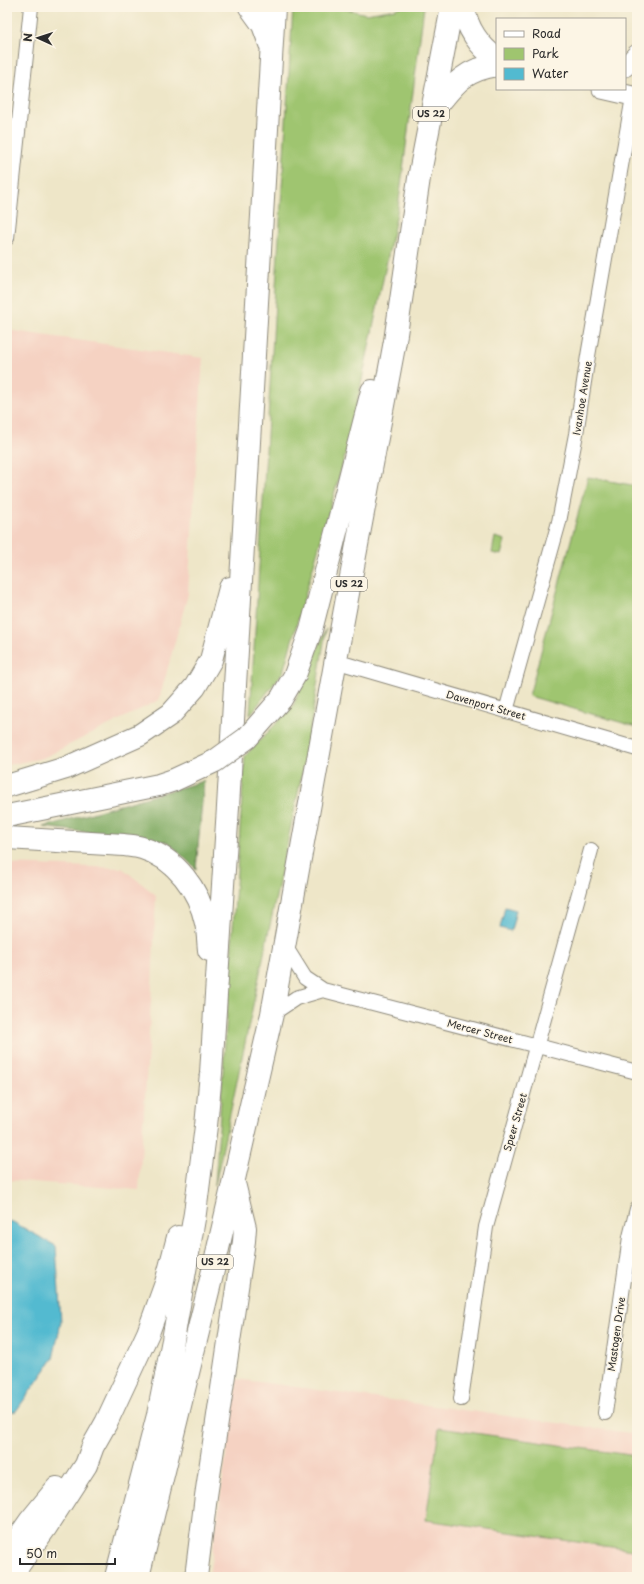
<svg xmlns="http://www.w3.org/2000/svg" width="644" height="1584" viewBox="0 0 644 1584" font-family="'Playpen Sans',sans-serif">
  <style>
    .built { fill: #f5d2c2 }
    .green { fill: #9fc56f; stroke: #65784d }
    .forest { fill: #7faa62; stroke: #556a46 }
    .water { fill: #52bad0; stroke: #3e727e }
    .lines { fill: none; stroke-linecap: round; stroke-linejoin: round }
    .street-casing { stroke: #8c887a; stroke-width: 16 }
    .secondary-casing { stroke: #8c887a; stroke-width: 21 }
    .highway-casing { stroke: #8c887a; stroke-width: 24 }
    .street { stroke: #fff; stroke-width: 14 }
    .secondary { stroke: #fff; stroke-width: 19 }
    .highway { stroke: #fff; stroke-width: 22 }
    .highway-bridge-casing { stroke: #8c887a; stroke-width: 24; stroke-linecap: butt }
    .highway-bridge { stroke: #fff; stroke-width: 22 }
    .labels { text-anchor: middle; stroke-width: 3; stroke-linejoin: round; paint-order: stroke }
    .shield { fill: #fcf5e5; stroke: #6a6863; stroke-width: 1 }
    .shield-label { font-size: 9px; font-weight: bold; fill: #2b2b2b }
    .street-label { font-size: 10px; fill: #2b2b2b; stroke: #fcf5e5 }
  </style>
  <rect width="100%" height="100%" fill="#fcf5e5"/>
  <filter id="ink" filterUnits="userSpaceOnUse"><feTurbulence type="fractalNoise" baseFrequency=".025" numOctaves="2"/><feDisplacementMap in="SourceGraphic" scale="8" xChannelSelector="R" yChannelSelector="G"/><feConvolveMatrix kernelMatrix="1 2 1 2 8 2 1 2 1" color-interpolation-filters="sRGB"/></filter>
  <filter id="wash" filterUnits="userSpaceOnUse"><feTurbulence type="fractalNoise" baseFrequency=".012" numOctaves="4" result="noise"/><feDisplacementMap in="SourceGraphic" scale="16" xChannelSelector="R" yChannelSelector="G"/><feGaussianBlur stdDeviation="0.9" result="paint"/><feColorMatrix in="noise" values="0 0 0 0 0 0 0 0 0 0 0 0 0 0 0 0 0 1.4 0 .05"/><feComposite in="paint" operator="in"/></filter>
  <g filter="url(#wash)">
    <rect width="100%" height="100%" fill="#eee6c8"/>
    <path class="built" d="M 7,7 L 12,7 L 7,61 Z
      M 7,330 L 203,358 L 188,594 L 159,700 L 43,758 L 7,765 Z
      M 7,864 L 122,868 L 156,895 L 152,986 L 139,1190 L 7,1180 Z
      M 237,1379 L 637,1434 L 637,1577 L 209,1577 Z"/>
    <path class="green" d="M 293,7 L 338,7 L 366,14 L 396,9 L 399,7 L 424,7 L 398,208 L 349,442 L 283,672 L 250,715 Z
      M 588,477 L 637,486 L 637,727 L 529,696 Z
      M 495,537 L 505,540 L 501,555 L 492,553 Z
      M 326,629 L 306,755 L 215,1185 L 245,756 L 293,706 Z
      M 439,1428 L 637,1456 L 637,1515 L 632,1550 L 426,1520 Z"/>
    <path class="forest" d="M 204,781 L 196,869 L 168,842 L 43,827 Z"/>
    <path class="water" d="M 505,907 L 516,910 L 511,931 L 500,928 Z
      M 7,1221 L 13,1222 L 56,1246 L 61,1322 L 53,1359 L 16,1411 L 7,1414 Z"/>
  </g>
  <g filter="url(#ink)">
    <g class="lines">
      <defs>
        <path id="street" d="M 7,238 L 31,7
          M 335,661 L 637,749
          M 506,711 L 559,522 L 576,434 L 588,356 L 633,97
          M 285,946 L 305,978 L 323,990 L 637,1072
          M 272,1014 L 296,998 L 323,990
          M 461,1399 L 486,1227 L 591,850
          M 605,1413 L 630,1237 L 637,1209"/>
        <path id="secondary" d="M 625,67 L 637,54
          M 602,89 L 637,97"/>
        <path id="highway" d="M 250,7 L 263,25 L 270,44
          M 464,7 C 466,28 480,47 497,59
          M 432,112 C 453,86 462,70 497,65
          M 281,699 L 295,675 L 311,630 L 372,391
          M 7,786 L 66,768 L 140,735 L 171,714 L 195,687 L 211,660 L 230,588
          M 7,816 L 159,785 L 174,780
          M 7,838 L 124,845 C 130,846 136,846 142,848 C 176,858 199,890 206,923 C 208,932 208,941 209,950
          M 7,1554 L 30,1521 L 57,1488
          M 10,1577 L 46,1527 L 86,1465 L 93,1446 L 106,1423 L 148,1333 L 166,1283 L 178,1237
          M 116,1577 L 158,1415 L 173,1340 L 195,1213 L 206,1126 L 211,1073 L 228,807 L 274,7
          M 138,1577 L 211,1279 L 272,1014 L 343,620 L 395,341 L 419,178 L 452,7
          M 196,1577 L 206,1496 L 244,1241 L 245,1228 L 235,1187"/>
      </defs>
      <use href="#street" class="street-casing"/>
      <use href="#secondary" class="secondary-casing"/>
      <use href="#highway" class="highway-casing"/>
      <use href="#street" class="street"/>
      <use href="#secondary" class="secondary"/>
      <use href="#highway" class="highway"/>
      <defs>
        <path id="highway-bridge" d="M 174,780 L 215,761 L 247,738 L 281,699"/>
      </defs>
      <use href="#highway-bridge" class="highway-bridge-casing"/>
      <use href="#highway-bridge" class="highway-bridge"/>
    </g>
  </g>
  <g class="labels">
    <g class="shield">
      <rect x="413" y="107" width="36" height="14" rx="3"/>
      <rect x="331" y="577" width="36" height="14" rx="3"/>
      <rect x="197" y="1255" width="36" height="14" rx="3"/>
    </g>
    <g class="shield-label">
      <text x="431" y="117">US 22</text>
      <text x="349" y="587">US 22</text>
      <text x="215" y="1265">US 22</text>
    </g>
    <g class="street-label">
      <text transform="translate(582 398) rotate(-81)" y="4">Ivanhoe Avenue</text>
      <text transform="translate(486 705) rotate(16)" y="4">Davenport Street</text>
      <text transform="translate(480 1031) rotate(15)" y="4">Mercer Street</text>
      <text transform="translate(515 1122) rotate(-74)" y="4">Speer Street</text>
      <text transform="translate(616 1334) rotate(-82)" y="4">Mastogen Drive</text>
    </g>
  </g>
  <rect width="644" height="1584" fill="none" stroke="#fcf5e5" stroke-width="24"/>
  <rect x="496" y="18" width="130" height="72" fill="#fcf5e5" stroke="#a8a49b"/>
  <rect x="504" y="31" width="20" height="6" fill="#ffffff" stroke="#a8a49b"/>
  <text x="532" y="38" font-size="12" fill="#2b2b2b">Road</text>
  <rect x="504" y="48" width="20" height="12" fill="#9fc56f" stroke="#a8a49b"/>
  <text x="532" y="58" font-size="12" fill="#2b2b2b">Park</text>
  <rect x="504" y="68" width="20" height="12" fill="#52bad0" stroke="#a8a49b"/>
  <text x="532" y="78" font-size="12" fill="#2b2b2b">Water</text>
  <g transform="translate(38 38) rotate(273)" stroke="#fcf5e5" stroke-width="3" paint-order="stroke">
  <path d="M0-3L7 15L0 10L-7 15Z" fill="#2b2b2b"/>
  <text y="-6" font-size="11" font-weight="bold" text-anchor="middle" fill="#2b2b2b">N</text>
  </g>
  <path d="M20 1558v6h95v-6" fill="none" stroke="#2b2b2b" stroke-width="2"/>
  <text x="26" y="1558" font-size="12" fill="#2b2b2b" stroke="#fcf5e5" stroke-width="3" paint-order="stroke">50 m</text>
</svg>
